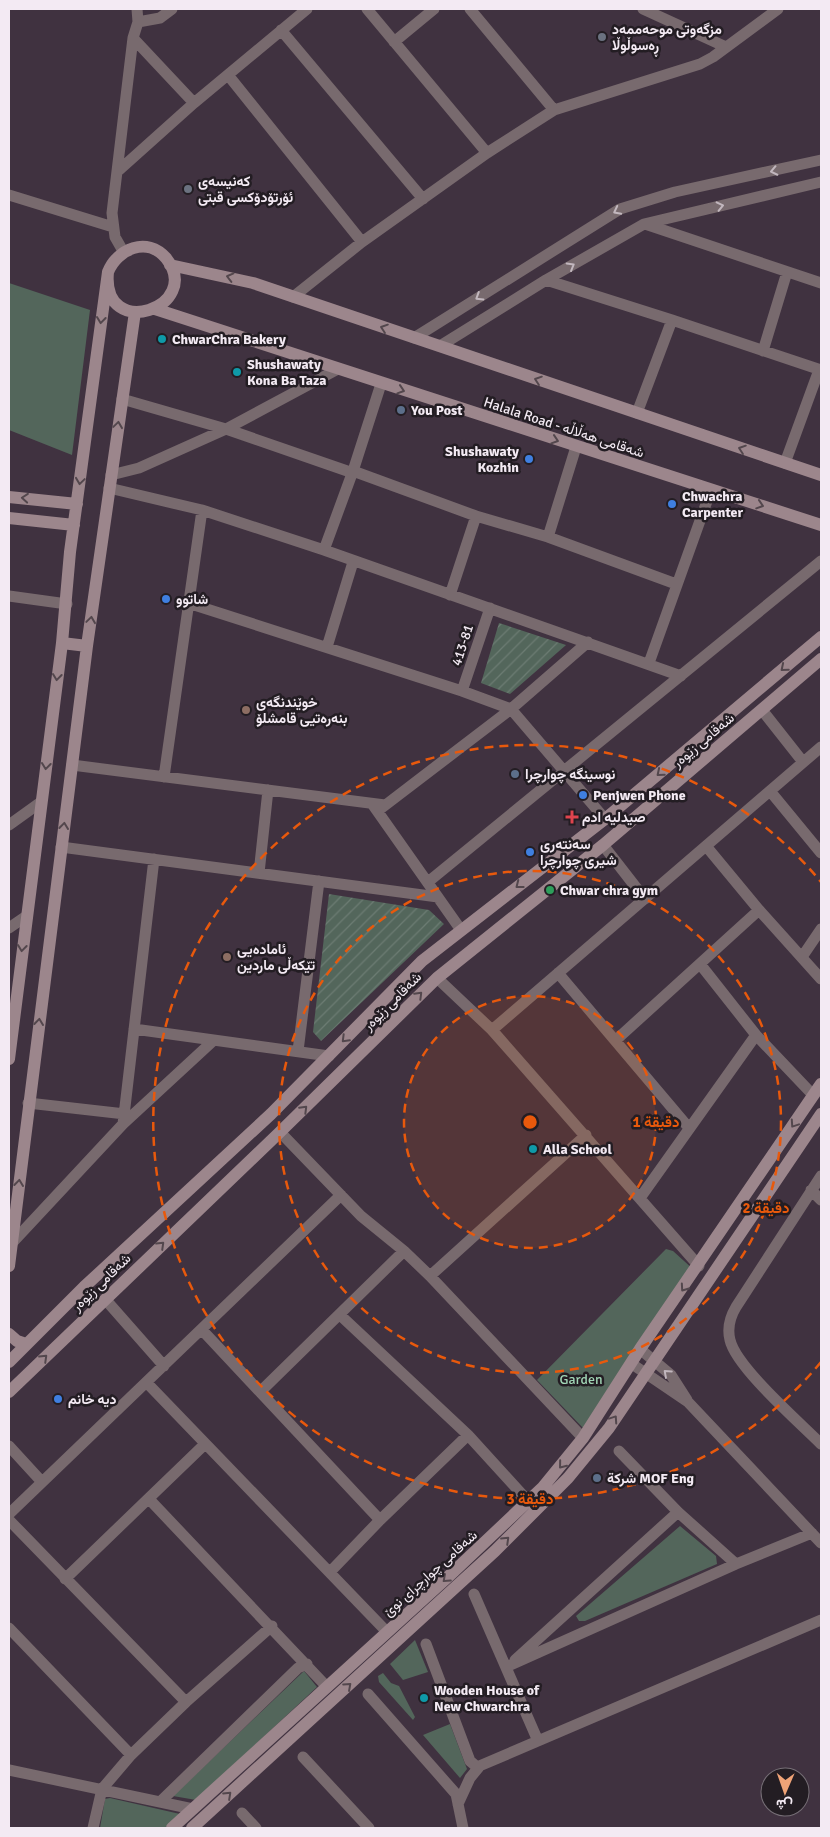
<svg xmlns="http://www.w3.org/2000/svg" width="830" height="1837" viewBox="0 0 830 1837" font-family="Signika,Vazirmatn,sans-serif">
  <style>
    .park { fill: #53665b }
    .garden { fill: url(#garden-furrows) }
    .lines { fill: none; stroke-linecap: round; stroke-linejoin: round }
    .street { stroke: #786a6e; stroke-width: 11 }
    .secondary { stroke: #9c868c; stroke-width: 12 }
    .oneway { stroke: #c2b7be }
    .oneway2 { stroke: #53474d }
    .ring { fill: none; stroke: #e8590c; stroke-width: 2.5; stroke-dasharray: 9 6 }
    .worship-dot { fill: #6b7280; stroke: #231d23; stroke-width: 2 }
    .culture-dot { fill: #0f9aa8; stroke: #231d23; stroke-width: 2 }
    .service-dot { fill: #5c6f8a; stroke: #231d23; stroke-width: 2 }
    .shop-dot { fill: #3f7fe0; stroke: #231d23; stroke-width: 2 }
    .education-dot { fill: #8d6e63; stroke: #231d23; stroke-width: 2 }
    .health-dot { fill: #e0444e; stroke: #231d23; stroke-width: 2 }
    .leisure-dot { fill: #2e9e5b; stroke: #231d23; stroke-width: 2 }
    .labels { text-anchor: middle; stroke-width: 5; stroke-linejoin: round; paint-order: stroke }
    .poi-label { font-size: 14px; font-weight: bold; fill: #f3eaf3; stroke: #231d23; text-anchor: start }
    .street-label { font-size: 14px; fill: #f3eaf3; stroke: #231d23 }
    .park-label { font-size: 14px; fill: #a1d6b6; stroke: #231d23 }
    .centre { fill: #e8590c; stroke: #231d23; stroke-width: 2.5 }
    .ring-label { font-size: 15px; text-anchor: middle; font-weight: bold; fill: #e8590c; stroke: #231d23; stroke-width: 5; stroke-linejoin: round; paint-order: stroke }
  </style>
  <defs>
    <pattern id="garden-furrows" width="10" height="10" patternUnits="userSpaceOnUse" patternTransform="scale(1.25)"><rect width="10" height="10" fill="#53665b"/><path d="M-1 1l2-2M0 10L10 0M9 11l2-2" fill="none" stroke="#6c7c73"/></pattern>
  </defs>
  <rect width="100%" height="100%" fill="#403240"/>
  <path class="park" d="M 9,283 L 90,310 L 72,455 L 9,430 Z
    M 666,1249 L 673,1251 L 694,1270 L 584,1429 L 537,1380 Z
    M 680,1526 L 716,1556 L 717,1564 L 585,1621 L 579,1621 L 576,1616 Z
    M 415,1640 L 428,1672 L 403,1680 L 390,1664 Z
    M 304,1671 L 317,1687 L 196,1800 L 173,1796 Z
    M 383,1673 L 391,1683 L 399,1686 L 415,1717 L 413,1720 L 379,1682 L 378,1676 Z
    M 450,1724 L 467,1769 L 460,1778 L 423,1735 Z
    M 110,1798 L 180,1814 L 165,1828 L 100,1828 L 105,1799 Z"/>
  <path class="garden" d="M 499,623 L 566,645 L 510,694 L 481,683 Z
    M 329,894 L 429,910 L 444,924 L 321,1041 L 313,1032 Z"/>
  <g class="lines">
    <path class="street" d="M 367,9 L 487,153
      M 470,9 L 554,110
      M 643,9 L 726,47
      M 138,22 L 160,18 L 172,9
      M 281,30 L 423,199
      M 133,38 L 194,103
      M 394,42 L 434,9
      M 228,75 L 362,242
      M 117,172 L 194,103 L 307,9
      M 9,195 L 113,227
      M 645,224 L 821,283
      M 123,251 L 115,237 L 112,213 L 133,38 L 138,22 L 137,9
      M 546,280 L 672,320 L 821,370
      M 293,297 L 362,242 L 487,153 L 554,110 L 700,64 L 713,57 L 778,9
      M 414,338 L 620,209 L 675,192 L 821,160
      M 440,346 L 546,280 L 644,224 L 821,182
      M 763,351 L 787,272
      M 122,399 L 226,429 L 353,473
      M 637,413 L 672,320
      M 785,463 L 819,370
      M 353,471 L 476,516 L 548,537 L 676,584
      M 111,475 L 139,468 L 226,429 L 338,369
      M 109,488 L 202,510 L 324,550 L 681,676
      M 548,537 L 576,447
      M 324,550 L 353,471 L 381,384
      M 450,595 L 476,516
      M 9,596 L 67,604
      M 188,603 L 462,691 L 511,709 L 605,819
      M 327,647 L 353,562
      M 649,663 L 711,490
      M 462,691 L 490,608
      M 762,710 L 803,762
      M 72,765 L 385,805
      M 164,777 L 202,510
      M 770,791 L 821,853
      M 373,805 L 461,930
      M 379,810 L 511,709 L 588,642
      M 9,825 L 41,802
      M 603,845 L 645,899
      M 706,846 L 759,910 L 821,979
      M 61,847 L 438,897
      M 259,873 L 268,790
      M 428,882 L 821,561
      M 9,928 L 25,917
      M 802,957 L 821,929
      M 700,964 L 756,1035 L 813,1095
      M 558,973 L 689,1128
      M 437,978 L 492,1030 L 699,1266
      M 134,1029 L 329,1056
      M 492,1030 L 821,747
      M 616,1040 L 759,910
      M 298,1051 L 319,881
      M 28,1103 L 125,1114
      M 123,1124 L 154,859
      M 280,1132 L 361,1216 L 404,1251 L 430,1276 L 583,1438
      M 821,1176 L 736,1307 C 730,1317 727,1328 730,1340 C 736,1367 799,1422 821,1444
      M 811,1190 L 821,1200
      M 640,1198 L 756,1035
      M 12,1243 L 123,1124 L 214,1040
      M 430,1276 L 586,1135
      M 105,1299 L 164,1366
      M 340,1315 L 468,1435 L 529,1502
      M 203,1331 L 380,1520
      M 640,1349 L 671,1375 L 687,1400
      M 632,1364 L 688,1402 L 821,1543
      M 147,1383 L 387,1632
      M 261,1391 L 404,1251
      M 9,1446 L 42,1482
      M 619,1451 L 678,1512 L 736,1564
      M 149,1499 L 327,1687
      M 9,1514 L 341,1195
      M 9,1520 L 186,1702
      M 330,1572 L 380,1520 L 468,1435
      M 65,1579 L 205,1444
      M 474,1594 L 538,1741
      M 9,1628 L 131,1755
      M 426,1644 L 470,1761 L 477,1767 L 821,1620
      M 515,1660 L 678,1512
      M 506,1667 L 736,1564 L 812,1533
      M 368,1694 L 456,1794 L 463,1828
      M 303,1757 L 369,1828
      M 9,1770 L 193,1809
      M 160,1802 L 298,1668 L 307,1664
      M 458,1804 L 470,1778 L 479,1767
      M 242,1813 L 256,1828
      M 93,1828 L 102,1789 L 131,1755 L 186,1702 L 272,1626"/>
    <path class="secondary" d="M 170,265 L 253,283 L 821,475
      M 155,309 L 821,525
      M 9,497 L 77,504
      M 9,518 L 74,525
      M 62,643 L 87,646
      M 9,1059 L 62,643 L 70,552 L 108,272 C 117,249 147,236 166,258 C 205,307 101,343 108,272
      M 9,1266 L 87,646 L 135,312
      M 9,1334 L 17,1341 L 26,1344
      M 9,1362 L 84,1287 L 271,1114 L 422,961 L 605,819 L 821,637
      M 9,1392 L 280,1132 L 437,978 L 603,845 L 821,659
      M 172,1828 L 450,1575 L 543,1487 L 583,1438 L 640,1349 L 821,1084
      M 192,1828 L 495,1551 L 568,1478 L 609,1428 L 821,1114"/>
  </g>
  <defs><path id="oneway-chevron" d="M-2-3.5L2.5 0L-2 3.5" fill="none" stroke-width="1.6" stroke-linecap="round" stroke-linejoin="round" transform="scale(1.25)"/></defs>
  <g class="oneway">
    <use href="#oneway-chevron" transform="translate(774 171) rotate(168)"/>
    <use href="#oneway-chevron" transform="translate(720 206) rotate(-13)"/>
    <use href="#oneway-chevron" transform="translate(617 211) rotate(153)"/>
    <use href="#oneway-chevron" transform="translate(571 266) rotate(-30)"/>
    <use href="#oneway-chevron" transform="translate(479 297) rotate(148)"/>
    <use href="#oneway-chevron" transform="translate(667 1373) rotate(-138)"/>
  </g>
  <g class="oneway2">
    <use href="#oneway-chevron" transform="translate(230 277) rotate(-166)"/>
    <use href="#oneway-chevron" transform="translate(101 320) rotate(97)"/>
    <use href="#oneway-chevron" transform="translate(384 328) rotate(-161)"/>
    <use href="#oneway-chevron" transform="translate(538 380) rotate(-161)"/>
    <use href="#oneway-chevron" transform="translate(401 390) rotate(18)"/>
    <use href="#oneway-chevron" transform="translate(118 425) rotate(-82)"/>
    <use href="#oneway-chevron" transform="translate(555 440) rotate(18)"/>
    <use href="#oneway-chevron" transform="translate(742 449) rotate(-161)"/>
    <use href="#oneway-chevron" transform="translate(80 481) rotate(98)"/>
    <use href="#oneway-chevron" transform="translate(25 498) rotate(-175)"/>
    <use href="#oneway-chevron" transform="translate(760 505) rotate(18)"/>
    <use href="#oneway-chevron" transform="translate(91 620) rotate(-82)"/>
    <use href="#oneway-chevron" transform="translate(784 668) rotate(140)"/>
    <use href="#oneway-chevron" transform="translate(57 677) rotate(97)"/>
    <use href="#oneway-chevron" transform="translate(46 766) rotate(97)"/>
    <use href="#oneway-chevron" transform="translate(660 773) rotate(140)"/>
    <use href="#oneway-chevron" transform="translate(64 826) rotate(-83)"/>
    <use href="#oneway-chevron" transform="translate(519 885) rotate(142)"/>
    <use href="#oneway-chevron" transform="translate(22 948) rotate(97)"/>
    <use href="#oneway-chevron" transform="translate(419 995) rotate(-45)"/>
    <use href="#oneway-chevron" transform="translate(39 1022) rotate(-83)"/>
    <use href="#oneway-chevron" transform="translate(345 1039) rotate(135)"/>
    <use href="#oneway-chevron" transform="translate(304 1109) rotate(-45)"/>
    <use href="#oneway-chevron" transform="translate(794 1124) rotate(124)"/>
    <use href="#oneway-chevron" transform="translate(19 1183) rotate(-83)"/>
    <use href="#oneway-chevron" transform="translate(161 1245) rotate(-44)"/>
    <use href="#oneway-chevron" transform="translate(684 1288) rotate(125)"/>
    <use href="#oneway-chevron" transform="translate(44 1358) rotate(-44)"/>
    <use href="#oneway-chevron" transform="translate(614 1419) rotate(-56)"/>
    <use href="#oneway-chevron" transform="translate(562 1465) rotate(129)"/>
    <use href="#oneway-chevron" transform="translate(506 1540) rotate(-44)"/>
    <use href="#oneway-chevron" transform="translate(446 1579) rotate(138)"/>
    <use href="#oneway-chevron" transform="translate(348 1686) rotate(-42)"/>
    <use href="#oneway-chevron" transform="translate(228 1795) rotate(-43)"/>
  </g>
  <circle cx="530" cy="1122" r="126" fill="#e8590c" fill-opacity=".12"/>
  <g class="ring">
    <circle cx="530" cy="1122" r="126"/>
    <circle cx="530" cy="1122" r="251"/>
    <path d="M821 1362A377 377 0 1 1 821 882"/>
  </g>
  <g class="worship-dot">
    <circle cx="602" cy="37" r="5"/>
    <circle cx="188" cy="189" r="5"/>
  </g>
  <g class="culture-dot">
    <circle cx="162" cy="339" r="5"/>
    <circle cx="237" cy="372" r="5"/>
    <circle cx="533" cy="1149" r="5"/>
    <circle cx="424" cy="1698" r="5"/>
  </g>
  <g class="service-dot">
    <circle cx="401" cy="410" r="5"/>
    <circle cx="515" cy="774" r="5"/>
    <circle cx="597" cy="1478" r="5"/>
  </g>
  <g class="shop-dot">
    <circle cx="529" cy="459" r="5"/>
    <circle cx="672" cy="504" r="5"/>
    <circle cx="166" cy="599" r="5"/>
    <circle cx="583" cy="795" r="5"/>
    <circle cx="530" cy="852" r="5"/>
    <circle cx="58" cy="1399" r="5"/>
  </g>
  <g class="education-dot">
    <circle cx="246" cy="710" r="5"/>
    <circle cx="227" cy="957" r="5"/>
  </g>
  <path class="health-dot" d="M569.5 809.5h5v5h5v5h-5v5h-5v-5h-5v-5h5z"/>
  <circle class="leisure-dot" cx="550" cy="890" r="5"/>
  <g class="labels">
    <g class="poi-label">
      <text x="612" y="34">مزگەوتی موحەممەد<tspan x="612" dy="16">ڕەسوڵوڵا</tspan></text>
      <text x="198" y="186">کەنیسەی<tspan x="198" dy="16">ئۆرتۆدۆکسی قبتی</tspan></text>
      <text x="172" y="344">ChwarChra Bakery</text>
      <text x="247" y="369">Shushawaty<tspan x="247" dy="16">Kona Ba Taza</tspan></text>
      <text x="411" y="415">You Post</text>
      <text x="519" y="456" text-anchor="end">Shushawaty<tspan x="519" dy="16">Kozhin</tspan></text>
      <text x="682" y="501">Chwachra<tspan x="682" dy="16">Carpenter</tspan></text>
      <text x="176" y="604">شاتوو</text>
      <text x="256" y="707">خوێندنگەی<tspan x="256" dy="16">بنەرەتیی قامشلۆ</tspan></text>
      <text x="525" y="779">نوسینگە چوارچرا</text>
      <text x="593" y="800">Penjwen Phone</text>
      <text x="582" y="822">صیدلیە ادم</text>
      <text x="540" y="849">سەنتەری<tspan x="540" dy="16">شیری چوارچرا</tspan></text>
      <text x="560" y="895">Chwar chra gym</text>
      <text x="237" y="954">ئامادەیی<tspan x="237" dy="16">تێکەڵی ماردین</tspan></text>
      <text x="543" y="1154">Alla School</text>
      <text x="68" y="1404">دیە خانم</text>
      <text x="607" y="1483">شركة MOF Eng</text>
      <text x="434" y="1695">Wooden House of<tspan x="434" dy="16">New Chwarchra</tspan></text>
    </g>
    <g class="street-label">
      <text transform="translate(564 427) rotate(18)" y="5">Halala Road - شەقامی هەڵاڵە</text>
      <text transform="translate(462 645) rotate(-72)" y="5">413-81</text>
      <text transform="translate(703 740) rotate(-40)" y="5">شەقامی زێوەر</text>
      <text transform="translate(392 1001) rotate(-45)" y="5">شەقامی زێوەر</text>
      <text transform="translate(101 1282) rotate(-44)" y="5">شەقامی زێوەر</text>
      <text transform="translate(430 1573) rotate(-42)" y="5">شەقامی چوارچرای نوێ</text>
    </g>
    <g class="park-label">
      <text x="581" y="1384">Garden</text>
    </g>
  </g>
  <circle cx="530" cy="1122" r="8" class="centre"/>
  <g class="ring-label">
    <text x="656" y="1127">1 دقيقة</text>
    <text x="766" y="1213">2 دقيقة</text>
    <text x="530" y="1504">3 دقيقة</text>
  </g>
  <rect width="830" height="1837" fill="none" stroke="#f3eaf3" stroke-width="20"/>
  <g transform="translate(785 1792) rotate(182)"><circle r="24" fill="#231d23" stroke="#766f76"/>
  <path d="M0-4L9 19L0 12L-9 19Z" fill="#efa377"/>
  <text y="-8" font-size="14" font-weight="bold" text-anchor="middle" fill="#f3eaf3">ش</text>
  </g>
</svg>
